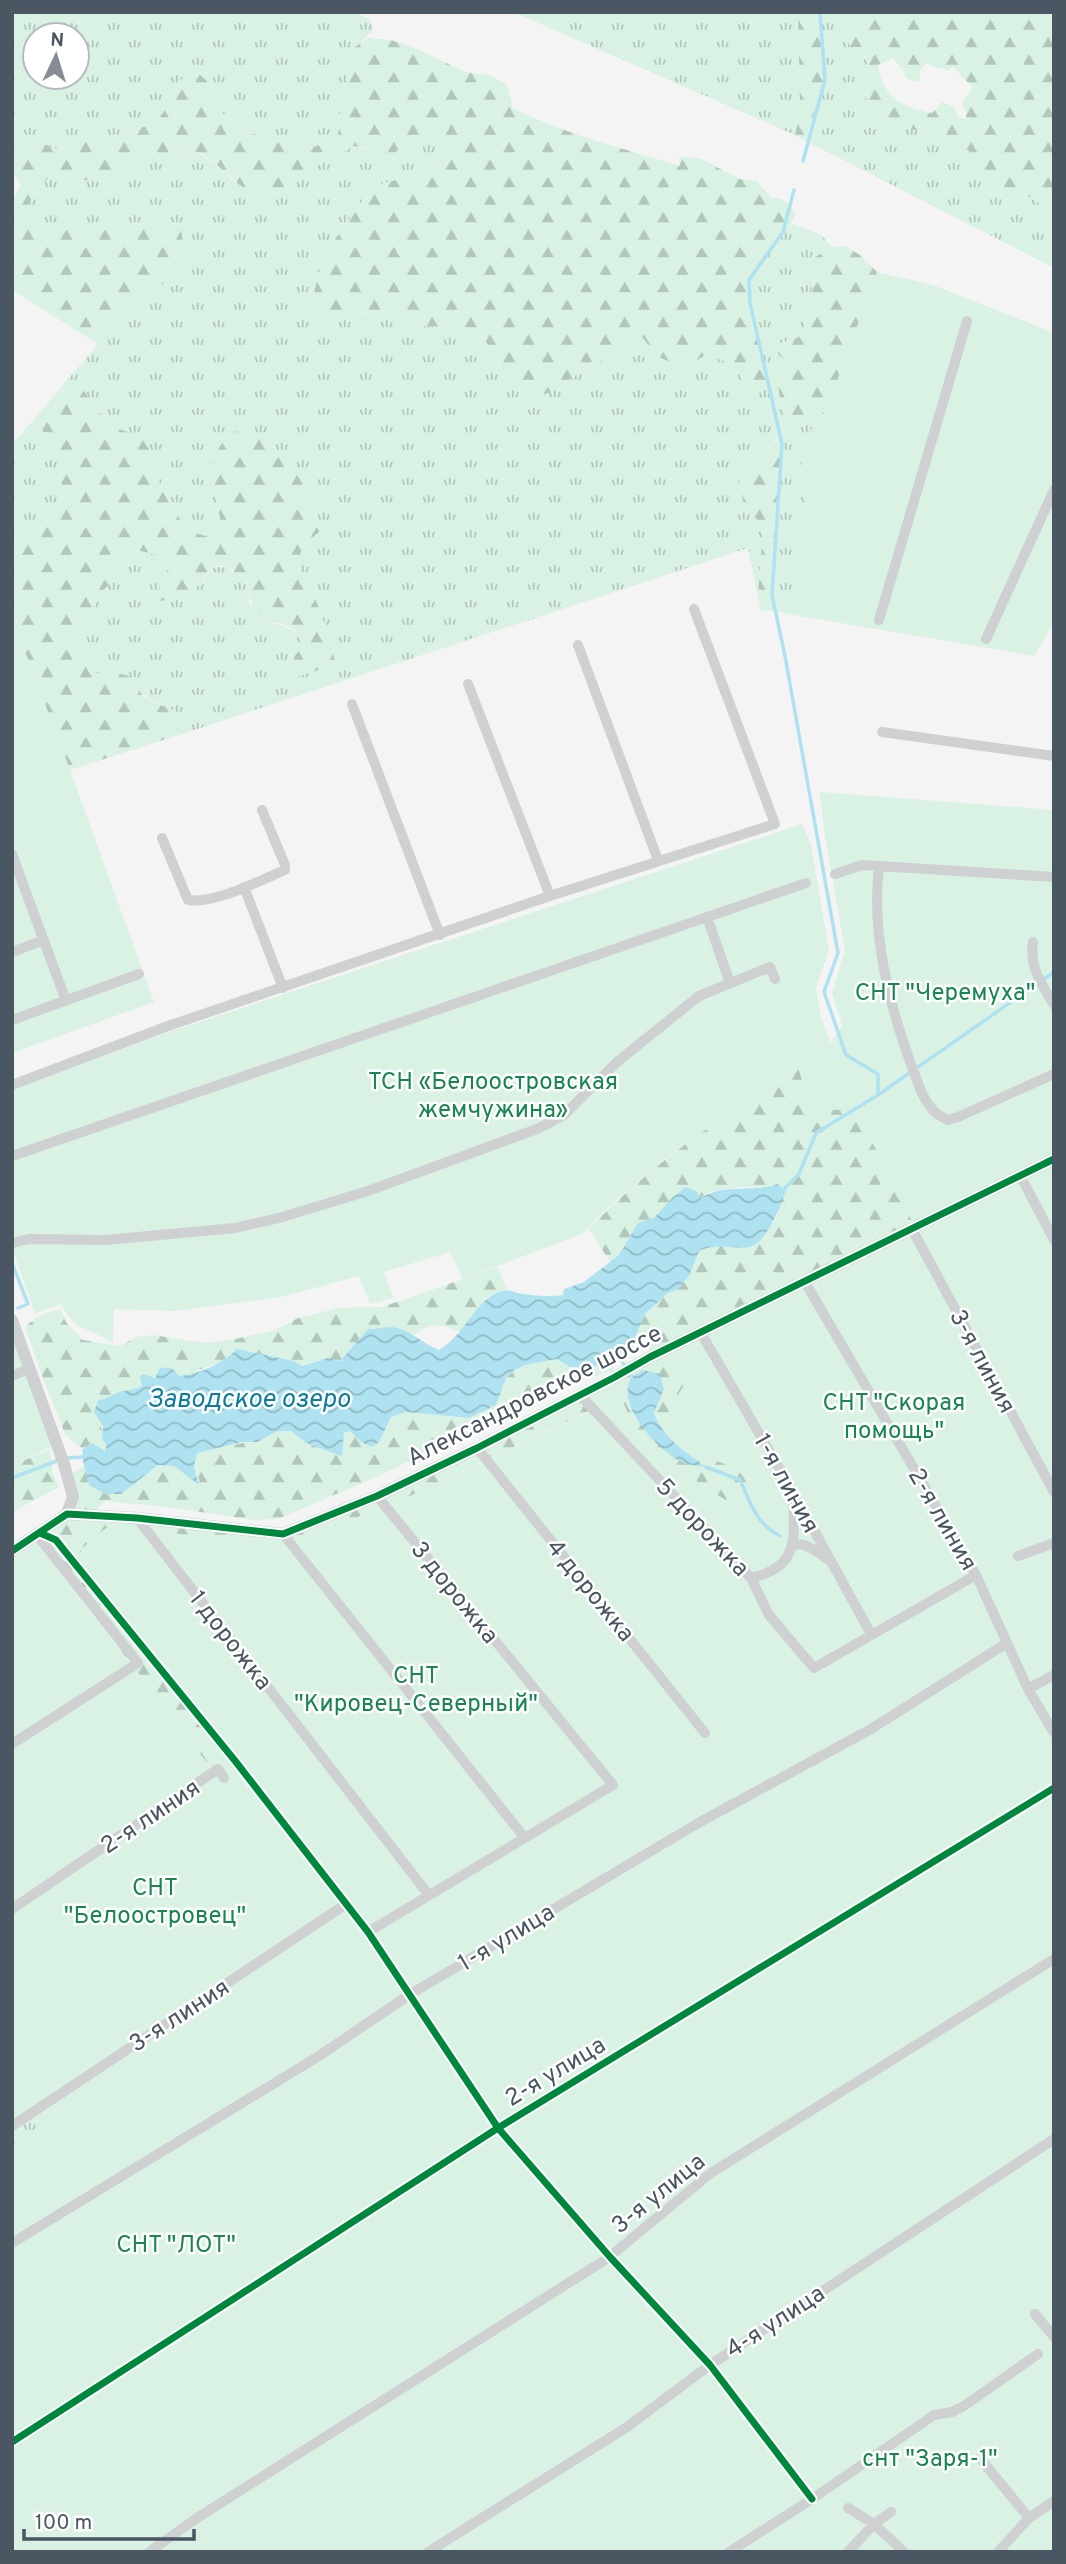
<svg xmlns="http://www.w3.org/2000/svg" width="1066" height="2564" viewBox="0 0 1066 2564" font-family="Overpass,sans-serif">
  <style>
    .grass { fill: url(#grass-tufts); fill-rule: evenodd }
    .forest { fill: url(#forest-firs); fill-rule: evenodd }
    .garden { fill: #d9f2e3 }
    .water { fill: url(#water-waves) }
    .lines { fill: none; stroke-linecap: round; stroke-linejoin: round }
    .stream { stroke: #aee2f0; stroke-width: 3.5 }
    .minor { stroke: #ced0d2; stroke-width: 10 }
    .tertiary { stroke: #ced0d2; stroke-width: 12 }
    .cycleway-casing { stroke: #fff; stroke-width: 11 }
    .cycleway { stroke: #00873e; stroke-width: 7 }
    .labels { text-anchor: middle; stroke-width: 5; stroke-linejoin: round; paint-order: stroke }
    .park-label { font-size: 24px; fill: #17864f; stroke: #fff }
    .street-label { font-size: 24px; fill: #4a5661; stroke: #fff }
    .water-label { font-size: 26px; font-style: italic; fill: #0c7c9b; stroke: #fff }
  </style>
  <defs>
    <pattern id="grass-tufts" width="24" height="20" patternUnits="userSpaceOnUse" patternTransform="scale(1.75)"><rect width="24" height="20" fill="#d9f2e3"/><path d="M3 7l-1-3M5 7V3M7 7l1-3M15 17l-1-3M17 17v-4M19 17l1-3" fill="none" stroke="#b2c7bb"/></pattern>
    <pattern id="forest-firs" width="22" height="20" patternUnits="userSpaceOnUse" patternTransform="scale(1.75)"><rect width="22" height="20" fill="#d9f2e3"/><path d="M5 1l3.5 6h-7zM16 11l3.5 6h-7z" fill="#b2c7bb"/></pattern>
    <pattern id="water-waves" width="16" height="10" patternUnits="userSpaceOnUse" patternTransform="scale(1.75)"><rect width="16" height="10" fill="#aee2f0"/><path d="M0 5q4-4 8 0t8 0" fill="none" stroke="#90bac6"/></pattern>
  </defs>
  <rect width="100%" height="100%" fill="#f4f4f4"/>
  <path class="grass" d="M 12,12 L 354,12 L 370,19 L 373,30 L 355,48 L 340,112 L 338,136 L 314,148 L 260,136 L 233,123 L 217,108 L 213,86 L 165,110 L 155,125 L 138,128 L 114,137 L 85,137 L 59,150 L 22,135 L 12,134 ZM 35,35 L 77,35 L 77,77 L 35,77 Z
    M 513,12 L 798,12 L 800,111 L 795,135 Z
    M 820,12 L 845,12 L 844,32 L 862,47 L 868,61 L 861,77 L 884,118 L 927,135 L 942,133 L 971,152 L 982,183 L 996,190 L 1006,205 L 1023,194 L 1048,208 L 1054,215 L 1054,268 L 808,142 L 825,80 Z
    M 421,134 L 453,140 L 449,160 L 411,176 L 373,186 L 324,255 L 313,296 L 362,314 L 381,313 L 426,326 L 470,328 L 487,343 L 494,362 L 559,389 L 583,369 L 608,358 L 620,346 L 643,338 L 657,356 L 705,355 L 728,362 L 756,394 L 749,280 L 783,232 L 793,224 L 821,235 L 832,247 L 805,263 C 815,284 816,286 803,305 L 806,312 L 804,333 L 798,338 L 778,344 L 778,354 L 785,361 C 774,375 784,410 786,428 L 806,409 L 820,414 L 826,411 L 800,444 L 806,502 L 799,526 L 795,582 L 788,614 L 775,611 L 772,595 L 782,444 L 777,438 L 754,469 L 739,481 L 743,501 L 763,528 L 758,596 L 748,548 L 179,735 L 173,720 L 176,712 C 160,702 142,702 136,681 L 96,673 L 80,657 L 80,638 L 91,612 L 97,597 L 112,581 L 120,558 L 135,550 L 160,555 L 170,565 L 166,574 L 203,581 L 210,568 C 227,564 236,573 250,582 L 249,602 C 253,607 258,615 264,619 C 279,629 298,623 303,646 L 336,663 C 327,629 317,595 297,565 L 303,545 L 319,532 L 213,467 L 221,525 L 205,536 L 188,530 L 172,508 L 159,482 L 155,458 L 122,430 L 107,425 L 98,409 L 79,385 L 64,384 L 98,344 L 108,327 L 138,295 L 174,279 L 151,221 L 117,230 L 69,230 L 33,225 L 25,212 L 34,193 L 48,178 L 114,182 L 134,161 L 173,154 L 198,153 L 218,166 L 235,183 C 276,174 318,170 353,146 L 393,157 L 402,142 Z
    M 29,425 C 40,430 50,433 57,443 C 61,448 61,457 61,464 C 64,499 59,522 25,538 L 12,532 L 12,445 Z
    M 33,2113 L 46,2130 L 12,2153 L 12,2126 Z"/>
  <path class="forest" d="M 798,12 L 820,12 L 825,80 L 808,142 L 795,135 L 800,111 Z
    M 845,12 L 1054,12 L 1054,215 L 1048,208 L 1024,194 L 1017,204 L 1006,205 L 996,190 L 982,183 L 970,172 L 970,152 L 943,133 L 927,135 L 884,118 L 861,93 L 861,77 L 868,61 L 862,47 L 850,47 L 844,32 ZM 893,58 L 904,72 L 906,78 L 918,82 L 921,77 L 919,72 L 927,63 L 934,67 L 948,70 L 953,67 L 973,88 L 962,103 L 966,112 L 966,119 L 958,117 L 954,107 L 942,102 L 932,113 C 903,108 882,97 878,65 Z
    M 368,38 L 391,40 L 412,47 L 466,72 L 492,76 L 507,85 L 513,108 C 566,135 623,148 680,166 L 679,157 L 699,158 L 740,179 L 757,181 L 771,198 C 784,198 787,202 795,212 C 794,230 757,259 750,279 C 744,297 764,365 768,387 L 757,395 L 728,362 L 705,355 L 684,369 L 657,356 L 643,338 L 620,346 L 608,358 L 582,369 L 559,389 L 540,396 L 515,385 L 494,362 L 487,343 L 470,328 L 426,326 L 381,313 L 321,314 L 313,296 L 324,255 L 373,186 L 411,176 L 449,160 L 453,140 C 424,134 410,129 393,157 L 379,161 L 366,148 L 353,146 C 343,153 332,158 321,164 C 302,175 287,191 264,193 C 237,196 218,156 196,153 C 186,152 174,154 164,156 C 135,161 134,161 114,182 L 48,178 L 34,193 L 25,212 L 33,225 L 69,230 L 117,230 L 151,221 L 181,229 L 184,249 L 174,279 L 138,295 L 108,327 L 98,344 L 12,290 L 12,196 L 15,195 L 21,185 L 12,171 L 12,134 L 22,135 L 59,150 L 85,137 L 114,137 L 138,128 L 154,125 L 165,110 L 167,92 L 181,79 L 200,75 L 213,86 L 217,108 L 233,123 L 259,136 L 314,147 L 338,136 L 340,112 L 355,47 Z
    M 845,246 L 860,255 L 877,272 L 826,411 L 820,414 L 806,409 L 795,432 L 792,434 C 783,425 778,391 778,377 C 778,371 781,366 785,361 L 778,354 L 778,344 L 785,343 L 790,335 L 797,338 L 804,333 L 806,312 L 803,305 L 812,291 L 814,281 L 806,277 L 805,263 L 832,247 Z
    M 64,384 L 78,384 L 98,409 L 107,425 L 140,436 L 155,458 L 159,482 L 172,508 L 188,530 L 205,536 L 221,525 L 212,467 L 219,448 L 230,430 C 243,434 261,437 272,446 C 299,468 312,499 319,532 L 303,545 L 297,565 C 317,595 327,629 336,664 L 294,678 L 294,657 L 303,646 C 295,606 247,643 250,582 L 238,579 L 233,570 L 221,565 L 210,568 C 194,595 190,597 159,601 L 155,597 L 160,588 L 154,575 L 166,574 L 169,565 L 160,555 L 135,550 L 120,558 L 112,581 L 97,597 L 91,612 L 80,638 L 80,657 L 97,673 C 108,675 126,671 134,680 C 139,686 139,693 146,698 C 154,704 167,706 177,712 L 173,720 L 179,735 L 70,770 L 12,618 L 12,532 L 25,537 C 59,522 64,499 61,464 C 60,457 61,448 57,443 C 50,433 40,430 29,425 Z
    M 778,438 L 782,444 L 772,595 L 775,611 L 761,610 L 758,596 L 763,528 L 743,501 L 739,481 L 754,469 Z
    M 798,1065 L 809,1105 L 854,1106 L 916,1227 L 660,1355 L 685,1383 L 694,1452 L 733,1467 L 748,1479 L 731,1504 C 705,1486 647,1452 633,1425 C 625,1410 622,1394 612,1380 L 657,1353 L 633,1342 L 645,1314 L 668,1293 L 678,1289 L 689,1276 L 699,1251 L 711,1245 L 752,1246 L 763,1238 L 778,1214 L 778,1184 L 770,1187 L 738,1187 L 709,1192 L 700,1198 L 673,1197 L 655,1217 L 638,1223 L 619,1255 L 610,1262 L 589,1229 C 650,1165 725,1114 798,1065 ZM 660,1374 L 664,1389 L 654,1413 C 662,1436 685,1451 704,1465 L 634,1418 Z
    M 498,1267 L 507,1290 L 485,1298 L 461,1333 C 442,1323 429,1322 413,1336 L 393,1327 L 368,1329 L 340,1361 L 312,1362 L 302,1366 L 294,1361 L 237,1349 L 224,1362 L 198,1370 L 192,1375 L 155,1378 L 133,1390 L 116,1392 L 106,1400 L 98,1400 L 94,1412 C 101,1424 106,1438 105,1451 L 92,1443 L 83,1449 L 66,1436 L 45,1384 L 25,1327 L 37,1317 L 60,1309 L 66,1322 L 83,1340 L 120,1346 L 136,1337 L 153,1335 L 203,1343 L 231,1340 L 275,1330 L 298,1318 L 339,1308 L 382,1307 Z
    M 617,1354 L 613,1371 L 564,1385 L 383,1474 L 278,1519 L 254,1520 L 167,1507 L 105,1501 L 96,1511 L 77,1514 L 73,1473 L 85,1466 L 89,1485 L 152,1470 L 158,1465 L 174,1466 L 200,1482 L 194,1466 L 197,1453 L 266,1438 L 278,1431 L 291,1431 L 306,1443 L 342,1455 L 344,1433 L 350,1431 L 361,1442 L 379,1442 L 391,1417 L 406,1412 L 469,1418 L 496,1405 L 506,1378 L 513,1371 L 525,1365 L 557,1359 C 575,1370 601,1368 617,1354 Z
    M 579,1395 L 593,1409 L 404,1499 L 299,1540 L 281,1542 L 235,1539 L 81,1550 L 129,1609 L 119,1617 L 236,1762 L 214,1772 L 35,1539 L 67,1517 L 286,1533 Z
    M 50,1449 L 52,1472 L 59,1487 L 12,1512 L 12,1466 Z"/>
  <path class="garden" d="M 877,272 L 933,285 L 1054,333 L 1054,620 L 1035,656 L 788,614 L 795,582 L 799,526 L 806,502 L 800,444 L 826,411 Z
    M 12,618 L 70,770 L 154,1002 L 12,1053 Z
    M 820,792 L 1054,810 L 1054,1153 L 913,1223 L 854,1106 C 841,1114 824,1108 809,1105 L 798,1065 L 667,1157 L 611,1205 L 582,1234 L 463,1279 L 450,1252 L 384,1272 L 393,1298 L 370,1304 L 359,1276 L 281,1297 L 176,1311 L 114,1309 L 113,1342 L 75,1324 L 60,1304 L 35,1314 L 12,1248 L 12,1090 L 166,1033 L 802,824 L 811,845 L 829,950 L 816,987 L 820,1013 L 830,1043 L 842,1026 L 832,992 L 845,951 L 824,831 Z
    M 1054,1159 L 1054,2552 L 12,2552 L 12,2153 L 46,2130 L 33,2113 L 12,2126 L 12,1551 L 35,1539 L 214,1772 L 235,1762 L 119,1618 L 129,1609 L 80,1550 L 106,1528 L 281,1542 L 299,1540 L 404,1499 L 593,1410 L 579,1395 L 612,1380 C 622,1394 625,1410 633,1425 C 647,1452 705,1486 731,1504 L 748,1479 L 733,1467 L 694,1452 L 665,1418 L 685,1383 L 659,1354 Z
    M 12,1320 L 57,1444 L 12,1466 Z"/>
  <path class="water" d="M 778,1184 L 786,1191 C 781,1205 767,1241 752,1246 C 737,1252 720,1241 699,1251 L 689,1276 L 678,1289 L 668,1293 L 645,1314 L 633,1342 L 607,1363 L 588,1368 L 570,1367 L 557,1359 L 525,1365 L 513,1371 L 506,1378 L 496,1405 L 469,1418 L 406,1412 L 391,1417 L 379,1442 L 372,1447 L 361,1442 L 350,1431 L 344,1433 L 342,1456 L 306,1443 L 291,1431 L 278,1431 L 257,1442 L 243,1442 L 197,1453 L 194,1466 L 199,1485 L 174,1466 L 158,1465 L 121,1494 L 105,1494 L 89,1485 L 82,1457 L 83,1449 L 92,1443 L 105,1451 L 106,1446 L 102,1437 L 103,1427 L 94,1412 L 98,1400 C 107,1400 111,1394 119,1392 C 128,1390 134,1390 142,1386 L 140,1376 L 143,1374 L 155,1378 L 160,1368 L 172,1368 L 179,1376 C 200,1374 222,1364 237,1349 L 294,1361 L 302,1366 L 328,1358 L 340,1361 L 368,1329 C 376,1329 385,1327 392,1327 C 409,1329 423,1344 439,1350 C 468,1333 475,1297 503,1291 C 510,1289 517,1294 524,1294 C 537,1296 551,1297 563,1295 L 564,1289 L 584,1282 L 619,1255 L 638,1223 L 655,1217 L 673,1197 L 686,1187 L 696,1191 L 701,1198 C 724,1183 753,1193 778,1184 Z
    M 643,1370 L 660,1374 L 664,1389 L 654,1413 C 662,1437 686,1452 706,1467 C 699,1465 690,1466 684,1463 C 660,1453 617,1408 630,1380 C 632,1375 639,1373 643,1370 Z"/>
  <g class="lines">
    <path class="stream" d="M 803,161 L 825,80 L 820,12
      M 794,190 L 783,232 L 749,280 L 750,303 L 782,444 L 772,595 L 785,656 L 838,953 L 824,992 L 846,1055 L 878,1074 L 878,1095
      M 784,1189 L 799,1174 L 816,1133 L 878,1095 L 1054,972
      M 12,1263 L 28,1304 L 18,1308
      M 617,1354 L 632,1376
      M 68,1458 L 82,1457
      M 706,1467 L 740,1480 C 750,1502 757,1525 780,1536
      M 12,1478 L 59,1460"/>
    <path class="minor" d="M 879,620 L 967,321
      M 986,639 L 1054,490
      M 578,645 L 658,860
      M 468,684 L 550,896
      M 352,704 L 440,935
      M 882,732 L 1054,756
      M 162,838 L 188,900 C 215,904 259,881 285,870 L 285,865 L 262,810
      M 12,854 L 66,1001
      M 879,867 C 871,934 889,1004 912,1067 C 918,1082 922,1099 934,1111 C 937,1115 943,1117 947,1120 L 958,1117 L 1054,1074
      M 835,874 L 862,865 L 1054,877
      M 244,887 L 283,988
      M 707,917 L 730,983
      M 1033,942 C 1029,968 1042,984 1054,1005
      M 12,952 L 44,940
      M 12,1020 L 139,974
      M 12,1085 L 168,1026 L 550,896 L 775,824 L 694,609
      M 12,1156 L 806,883
      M 1020,1175 L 1054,1240
      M 912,1229 L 1054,1492
      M 12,1243 L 29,1239 L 106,1240 L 235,1228 L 279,1218 L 368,1191 L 537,1129 L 564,1115 L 617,1062 L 699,996 L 770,967 L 775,979
      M 805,1282 L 976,1575 L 1028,1689 L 1054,1733
      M 701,1333 L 793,1492 L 871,1634
      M 12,1376 L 29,1369
      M 580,1395 L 751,1578 L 769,1615 L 814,1668 L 976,1575
      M 477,1448 L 705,1733
      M 137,1518 L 428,1894
      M 40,1533 L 56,1540 L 63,1549 L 236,1762 L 368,1932 L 498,2128 L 610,2257 L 710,2365 L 812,2499
      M 283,1534 L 524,1837
      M 792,1546 C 805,1540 818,1553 829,1560
      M 1018,1556 L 1054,1543
      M 751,1578 C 801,1567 794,1537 793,1494
      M 1028,1689 L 1054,1675
      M 12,1744 L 138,1663 L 37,1535
      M 12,1909 L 218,1769 L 224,1778
      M 368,1932 L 613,1785 L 377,1496
      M 12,2126 L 346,1904
      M 12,2243 L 319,2056 L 409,1995 L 700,1822 L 871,1729 L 1007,1643
      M 1035,2314 L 1054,2337
      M 12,2442 L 498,2128 L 1054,1788
      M 980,2458 L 1029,2518
      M 848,2508 L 874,2524 L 904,2552
      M 149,2552 L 197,2518 L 608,2258 L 711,2173 L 1054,1959
      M 428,2552 L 627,2427 L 710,2365 L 1054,2139
      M 729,2552 L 812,2499 L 934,2415 L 952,2412 L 964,2406 L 1038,2354
      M 848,2552 L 874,2524 L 891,2512
      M 998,2552 L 1029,2518 L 1054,2501"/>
    <path class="tertiary" d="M 12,1320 L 64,1464 L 73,1497 L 67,1514
      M 12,1551 L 67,1514 L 137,1518 L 283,1534 L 377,1496 L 477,1448 L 615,1377 L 650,1357 L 1054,1159"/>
    <defs>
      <path id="cycleway" d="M 40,1533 L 56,1540 L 63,1549 L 236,1762 L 368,1932 L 498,2128 L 610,2257 L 710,2365 L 812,2499
        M 12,1551 L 67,1514 L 137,1518 L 283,1534 L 377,1496 L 477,1448 L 615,1377 L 650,1357 L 1054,1159
        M 12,2442 L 498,2128 L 1054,1788"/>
    </defs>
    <use href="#cycleway" class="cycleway-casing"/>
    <use href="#cycleway" class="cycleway"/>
  </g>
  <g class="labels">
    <g class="park-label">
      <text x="945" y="1000">СНТ "Черемуха"</text>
      <text x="493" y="1089">ТСН «Белоостровская<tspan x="493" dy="28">жемчужина»</tspan></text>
      <text x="894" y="1410">СНТ "Скорая<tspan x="894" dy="28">помощь"</tspan></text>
      <text x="416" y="1683">СНТ<tspan x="416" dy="28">"Кировец-Северный"</tspan></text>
      <text x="155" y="1895">СНТ<tspan x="155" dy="28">"Белоостровец"</tspan></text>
      <text x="176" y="2252">СНТ "ЛОТ"</text>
      <text x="930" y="2466">снт "Заря-1"</text>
    </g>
    <g class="street-label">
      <text transform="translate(983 1361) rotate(62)" y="8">3-я линия</text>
      <text transform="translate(534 1395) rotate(-27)" y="8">Александровское шоссе</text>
      <text transform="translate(787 1483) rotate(61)" y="8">1-я линия</text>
      <text transform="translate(943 1519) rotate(60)" y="8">2-я линия</text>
      <text transform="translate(703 1527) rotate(47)" y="8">5 дорожка</text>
      <text transform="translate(591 1590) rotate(51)" y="8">4 дорожка</text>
      <text transform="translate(455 1592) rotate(51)" y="8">3 дорожка</text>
      <text transform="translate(231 1640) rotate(52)" y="8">1 дорожка</text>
      <text transform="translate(150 1816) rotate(-34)" y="8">2-я линия</text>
      <text transform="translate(506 1937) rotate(-31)" y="8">1-я улица</text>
      <text transform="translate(179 2015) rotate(-33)" y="8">3-я линия</text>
      <text transform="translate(555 2071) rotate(-31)" y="8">2-я улица</text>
      <text transform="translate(658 2193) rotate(-39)" y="8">3-я улица</text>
      <text transform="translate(775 2321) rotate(-33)" y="8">4-я улица</text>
    </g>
    <g class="water-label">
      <text x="249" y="1407">Заводское озеро</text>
    </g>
  </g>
  <rect width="1066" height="2564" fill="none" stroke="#4a5661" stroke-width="28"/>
  <g transform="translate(56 56) rotate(4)"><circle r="33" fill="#ffffff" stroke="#b7bbc0" stroke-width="2"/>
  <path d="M0-5L12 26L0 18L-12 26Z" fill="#868d94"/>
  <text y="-10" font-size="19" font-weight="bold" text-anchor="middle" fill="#4a5661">N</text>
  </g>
  <path d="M24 2529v10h170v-10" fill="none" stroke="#4a5661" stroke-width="3.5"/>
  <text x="35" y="2529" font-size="21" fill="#4a5661" stroke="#ffffff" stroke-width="5" paint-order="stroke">100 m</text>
</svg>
